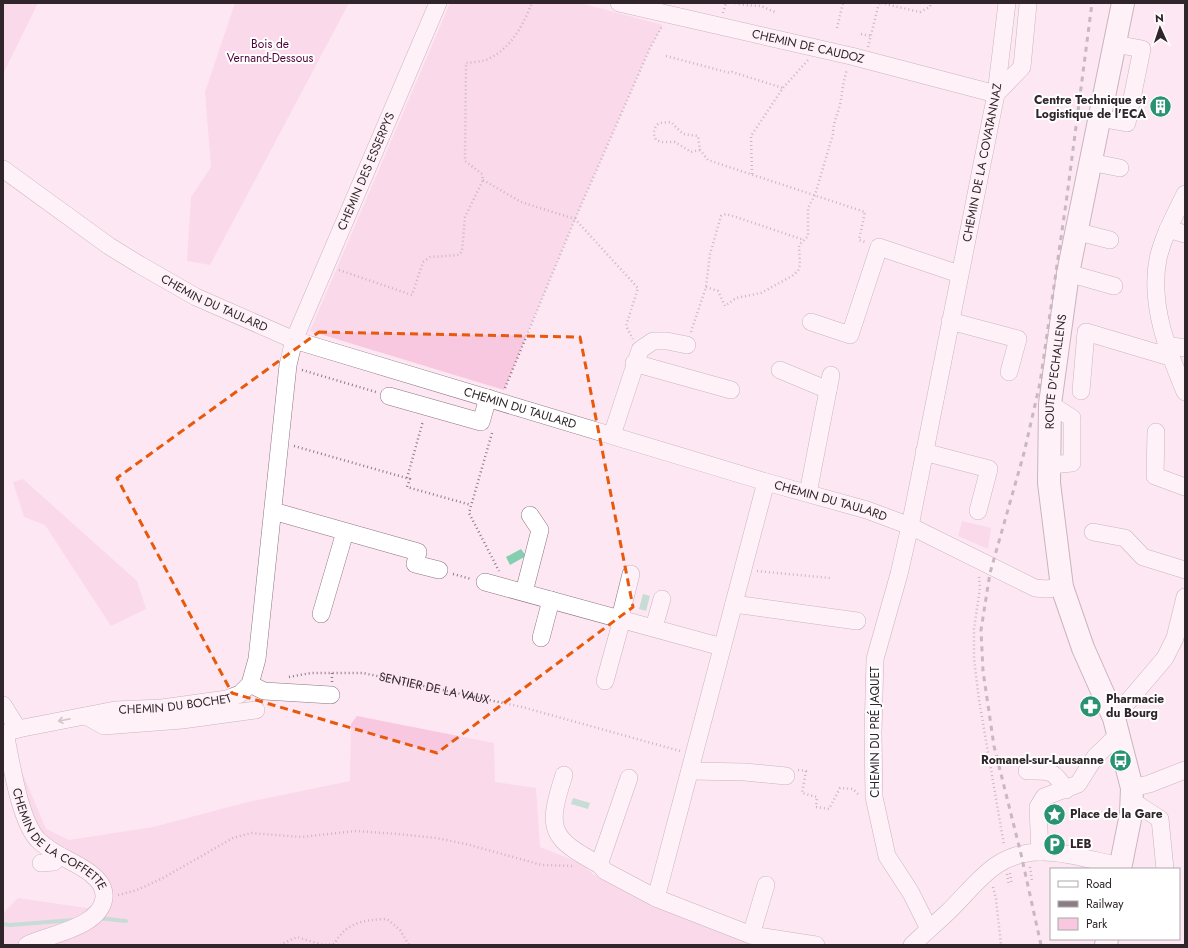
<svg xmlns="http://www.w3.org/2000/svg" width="1188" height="948" viewBox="0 0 1188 948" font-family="Jost,sans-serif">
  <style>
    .green { fill: #f7c8e0 }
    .water { fill: #83cfb0 }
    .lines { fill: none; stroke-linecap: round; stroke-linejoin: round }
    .stream { stroke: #83cfb0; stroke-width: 4 }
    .minor-casing { stroke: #8d7481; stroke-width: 18 }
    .major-casing { stroke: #8d7481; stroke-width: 24 }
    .path { stroke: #8c7c84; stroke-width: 2.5; stroke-dasharray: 1 3; stroke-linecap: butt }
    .minor { stroke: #fff; stroke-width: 17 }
    .major { stroke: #fff; stroke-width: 22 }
    .rail { stroke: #8c7d85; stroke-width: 3; stroke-dasharray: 5 5; stroke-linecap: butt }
    .oneway { stroke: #a19d9f }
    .marked { fill: none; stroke: #e8590c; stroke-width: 3; stroke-dasharray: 8 5; stroke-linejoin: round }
    .labels { text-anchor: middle; stroke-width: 4; stroke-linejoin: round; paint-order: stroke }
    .park-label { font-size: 12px; fill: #4f0337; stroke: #fff }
    .street-label { font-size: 12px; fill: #2f252a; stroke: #fff }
    .poi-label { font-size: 12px; font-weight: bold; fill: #2f252a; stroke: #fff; text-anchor: start }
  </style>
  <rect width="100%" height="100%" fill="#fde7f2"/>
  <path class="green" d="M 3,3 L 38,3 L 3,74 Z
    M 235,3 L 349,3 L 210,265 L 187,261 L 191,197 L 211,167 L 205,92 Z
    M 450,3 L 580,3 L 663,25 L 650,48 L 575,219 L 504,390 L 310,331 Z
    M 23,479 L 137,581 L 146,609 L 111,626 L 45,525 L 24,517 L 13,482 Z
    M 962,521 L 991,528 L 988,549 L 958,536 Z
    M 357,716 L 494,743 L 495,782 L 536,788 L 540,847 L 580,863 L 593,874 L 662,908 L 800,945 L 3,945 L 3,913 L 18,898 L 107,911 L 111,886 L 40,835 L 18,771 L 22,772 L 46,829 L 69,840 L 153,827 L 248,802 L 350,781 L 351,724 Z"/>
  <path class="water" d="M 521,549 L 526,556 L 510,565 L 506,557 Z
    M 643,594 L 650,596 L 646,611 L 639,609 Z
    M 573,798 L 590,803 L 588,809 L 571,804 Z"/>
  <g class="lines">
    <path class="stream" d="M 98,918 L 126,921
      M 3,924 L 10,925 L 74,920"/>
    <defs>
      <g id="minor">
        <path id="s2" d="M 619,3 L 851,56 L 996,94 L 1022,67 L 1028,4"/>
        <path d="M 1099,118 L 1127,123 L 1142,49 L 1115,44"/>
        <path d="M 1090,162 L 1120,168"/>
        <path id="s3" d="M 3,169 L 109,246 L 140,265 L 196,297 L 294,340 L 766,482 L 867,510 L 910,526 L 1035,588 L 1046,589 L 1062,587"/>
        <path d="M 1185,194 C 1175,215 1163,236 1158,259 C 1149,305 1168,351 1185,392"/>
        <path d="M 1168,229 L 1185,234"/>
        <path d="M 1075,231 L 1110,240"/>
        <path d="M 1068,273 L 1114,286"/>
        <path d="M 950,321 L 1018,339 L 1009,372"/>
        <path d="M 811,322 L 850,335 L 879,247 L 959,274"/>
        <path d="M 1166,345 L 1185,348"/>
        <path d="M 634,363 L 731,390"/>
        <path d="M 780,370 L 828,390"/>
        <path d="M 1081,391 L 1086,332 L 1170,357"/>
        <path d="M 389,396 L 481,422 L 488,398"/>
        <path d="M 1156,432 L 1155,476 L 1185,487"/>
        <path d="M 612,435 L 640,350 L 653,341 L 667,341 L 687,345"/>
        <path d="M 924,452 L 989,469 L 978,511"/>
        <path d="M 1050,465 L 1072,463 L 1072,418 L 1050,404"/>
        <path d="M 808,493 L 831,375"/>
        <path d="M 273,511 L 418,552 L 415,564 L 439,570"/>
        <path d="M 1093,532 L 1125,538 L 1143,557 L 1185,570"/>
        <path d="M 485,582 L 722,647"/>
        <path d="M 524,592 L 540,530 L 530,515"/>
        <path d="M 734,604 L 857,621"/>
        <path d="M 321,614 L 345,532"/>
        <path d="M 620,618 L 631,574"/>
        <path d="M 654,627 L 662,599"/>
        <path d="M 541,638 L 551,600"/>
        <path d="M 605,681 L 622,619"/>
        <path d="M 250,684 L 264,691 L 331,695"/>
        <path d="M 3,705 L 18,729"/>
        <path d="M 86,716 L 104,726 L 182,720 L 256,710"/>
        <path d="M 1114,718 L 1165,658 L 1175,638 L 1185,597"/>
        <path id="s4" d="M 5,733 C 11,760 19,820 38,840 C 53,855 74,861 90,873 C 98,879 105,887 104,898 C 100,928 49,934 27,945"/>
        <path id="s5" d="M 3,734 L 18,729 L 115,710 L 162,708 L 227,699 L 240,694 L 250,684 L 257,659 L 288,365 L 294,340 L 438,3"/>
        <path d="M 690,771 L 745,772 L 786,776"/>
        <path d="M 1027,771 C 1050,771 1053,769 1066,790"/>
        <path d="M 564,775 C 546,830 550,838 600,865 L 605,871 L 656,898 L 751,935 L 816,945"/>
        <path d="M 1132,788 L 1149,784 L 1185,770"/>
        <path d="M 1132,801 L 1160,819 L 1165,869"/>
        <path d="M 1040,852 L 1038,807 L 1044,797 L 1078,784 L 1095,757 L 1118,735"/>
        <path d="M 41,863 L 54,862 L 60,856"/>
        <path d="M 600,865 L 601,859 L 629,778"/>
        <path d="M 656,898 L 766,482"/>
        <path id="s6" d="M 929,929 L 911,893 L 887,856 L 874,797 L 873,733 L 875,659 L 899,574 L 910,526 L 996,94 L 1007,3"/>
        <path d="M 751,935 L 766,885"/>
        <path d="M 912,945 C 924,934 936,923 948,912 C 977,884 994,853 1039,852 C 1064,851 1095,861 1120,866"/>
      </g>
      <g id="major">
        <path id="s7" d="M 1120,869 L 1131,814 L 1132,788 L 1114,718 L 1083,648 L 1062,587 L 1049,483 L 1050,404 L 1068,273 L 1123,3"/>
        <path d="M 1106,945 L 1107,939"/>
      </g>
    </defs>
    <use href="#minor" class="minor-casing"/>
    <use href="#major" class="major-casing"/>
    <g class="path">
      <path d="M 735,3 L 744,5 L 761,6 L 777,13"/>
      <path d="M 881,3 L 920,12 L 930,7 L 931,3"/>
      <path d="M 723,13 L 726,3"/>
      <path d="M 837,28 L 843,3"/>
      <path d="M 861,34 L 871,36"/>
      <path d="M 868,47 L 879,3"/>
      <path d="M 666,56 L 730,73 L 732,72 L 783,88"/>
      <path d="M 700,150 L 691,152 L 675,142 L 662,142 L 656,140 C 653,133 653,129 659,123 L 671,122 L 683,134 L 698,136 L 700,150 L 708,160 L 865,212 L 859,240 L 865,242"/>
      <path d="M 752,174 L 751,136 L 783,88 L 808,60"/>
      <path d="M 483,180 L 521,202 L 575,219 L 638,288 L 626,326 L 633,339"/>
      <path d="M 339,270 L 412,295 L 423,262 L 430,257 L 459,255 L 462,251 L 465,217 L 483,180 L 482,174 L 465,161 L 466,63 C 473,62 482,62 488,59 C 511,49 523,25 532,3"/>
      <path d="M 706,287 L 718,291 L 725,306 L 736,298 L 761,293 L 792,276 L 798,271 L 800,265 L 799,245 L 808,236 L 808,208 L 815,195 L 833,134 C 833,121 839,112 841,100 C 842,90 844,80 847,69"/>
      <path d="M 691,332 L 706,287 L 710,254 L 721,216 L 726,214 L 736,217 L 804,240"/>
      <path d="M 302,370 L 376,392"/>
      <path d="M 505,388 L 575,219 L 650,48 L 662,26"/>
      <path d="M 492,433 L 469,513 L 499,571"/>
      <path d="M 294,446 L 410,479 L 407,487 L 471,505"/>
      <path d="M 407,478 L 423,421"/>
      <path d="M 757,571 L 830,578"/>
      <path d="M 453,574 L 471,579"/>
      <path d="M 979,577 L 980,588 L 974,629 L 974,659 L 979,700 L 1004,845"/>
      <path id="s1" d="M 289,677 L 311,673 L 363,673 L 522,707 L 680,751"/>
      <path d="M 332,682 L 332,672"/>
      <path d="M 798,770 L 806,771 L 802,793 L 817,797 L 816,807 L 829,809 L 840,788 L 853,789 L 859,795"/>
      <path d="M 1030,867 L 1032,881"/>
      <path d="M 1010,873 L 1012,885"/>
      <path d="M 1007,874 L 1009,886"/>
      <path d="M 993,887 L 996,899 L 1001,945"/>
      <path d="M 118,895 L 137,890 L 163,878 L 233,838 L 251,833 L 301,837 L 356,831 L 398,834 L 436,838 L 466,844 L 542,865 L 572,866"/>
      <path d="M 280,945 L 297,937 L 323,945 L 334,944 C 347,922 363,920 387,919 L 400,930 L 409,945"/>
    </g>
    <use href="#minor" class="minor"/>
    <use href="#major" class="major"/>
    <path class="rail" d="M 1041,945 L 1021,854 L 994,746 L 983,671 L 981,630 L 990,573 L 1024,453 L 1040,383 L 1067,196 L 1092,3"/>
  </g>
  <defs><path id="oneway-shaft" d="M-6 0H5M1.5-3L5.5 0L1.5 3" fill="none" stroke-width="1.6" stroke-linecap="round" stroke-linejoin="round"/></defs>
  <use class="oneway" href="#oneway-shaft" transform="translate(64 720) rotate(169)"/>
  <path d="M0 0H1188V948H0ZM 319,332 L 580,337 L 633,607 L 437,753 L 232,693 L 117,478 Z" fill="#fde7f2" fill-opacity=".55" fill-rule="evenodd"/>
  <path class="marked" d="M 319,332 L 580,337 L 633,607 L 437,753 L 232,693 L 117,478 Z"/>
  <defs>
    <symbol id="building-disc" viewBox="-11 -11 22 22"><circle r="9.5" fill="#299270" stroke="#fff"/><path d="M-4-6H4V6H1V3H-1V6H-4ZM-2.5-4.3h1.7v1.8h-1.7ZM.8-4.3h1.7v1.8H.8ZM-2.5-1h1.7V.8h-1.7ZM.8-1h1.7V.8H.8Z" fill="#fff"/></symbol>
    <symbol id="pharmacy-disc" viewBox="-11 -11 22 22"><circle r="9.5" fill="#299270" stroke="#fff"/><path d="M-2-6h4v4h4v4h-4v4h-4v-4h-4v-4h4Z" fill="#fff"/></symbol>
    <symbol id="bus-disc" viewBox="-11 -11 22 22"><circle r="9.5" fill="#299270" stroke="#fff"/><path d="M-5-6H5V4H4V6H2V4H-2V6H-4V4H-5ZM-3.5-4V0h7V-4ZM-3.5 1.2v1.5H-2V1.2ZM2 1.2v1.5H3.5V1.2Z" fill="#fff"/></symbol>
    <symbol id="sight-disc" viewBox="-11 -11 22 22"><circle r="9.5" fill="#299270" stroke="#fff"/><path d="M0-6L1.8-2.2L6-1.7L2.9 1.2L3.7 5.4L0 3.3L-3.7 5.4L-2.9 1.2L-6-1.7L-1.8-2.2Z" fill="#fff"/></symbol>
    <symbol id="parking-disc" viewBox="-11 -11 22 22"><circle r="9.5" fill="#299270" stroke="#fff"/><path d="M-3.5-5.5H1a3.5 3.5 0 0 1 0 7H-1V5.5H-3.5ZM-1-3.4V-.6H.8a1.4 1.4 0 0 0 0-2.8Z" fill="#fff"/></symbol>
  </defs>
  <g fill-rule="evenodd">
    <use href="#building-disc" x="1148" y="94" width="25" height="25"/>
    <use href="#pharmacy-disc" x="1078" y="694" width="25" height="25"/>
    <use href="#bus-disc" x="1108" y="748" width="25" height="25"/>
    <use href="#sight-disc" x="1042" y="802" width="25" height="25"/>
    <use href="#parking-disc" x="1042" y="832" width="25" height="25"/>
  </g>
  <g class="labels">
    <g class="park-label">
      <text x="270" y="48">Bois de<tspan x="270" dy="14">Vernand-Dessous</tspan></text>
    </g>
    <g class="street-label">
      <text dy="4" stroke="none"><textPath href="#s2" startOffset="194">CHEMIN DE CAUDOZ</textPath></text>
      <text dy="4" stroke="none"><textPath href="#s6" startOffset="791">CHEMIN DE LA COVATANNAZ</textPath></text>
      <text dy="4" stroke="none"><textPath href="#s5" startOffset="786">CHEMIN DES ESSERPYS</textPath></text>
      <text dy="4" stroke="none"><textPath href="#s3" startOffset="251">CHEMIN DU TAULARD</textPath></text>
      <text dy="4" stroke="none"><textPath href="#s7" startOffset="512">ROUTE D'ECHALLENS</textPath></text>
      <text dy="4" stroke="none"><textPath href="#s3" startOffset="575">CHEMIN DU TAULARD</textPath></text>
      <text dy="4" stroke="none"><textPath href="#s3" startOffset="899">CHEMIN DU TAULARD</textPath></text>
      <text dy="4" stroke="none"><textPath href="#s1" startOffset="147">SENTIER DE LA VAUX</textPath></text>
      <text dy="4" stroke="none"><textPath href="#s5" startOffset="175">CHEMIN DU BOCHET</textPath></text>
      <text transform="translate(875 732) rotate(-90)" y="4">CHEMIN DU PRÉ JAQUET</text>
      <text dy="4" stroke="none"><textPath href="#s4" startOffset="126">CHEMIN DE LA COFFETTE</textPath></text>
    </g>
    <g class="poi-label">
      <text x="1146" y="104" text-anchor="end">Centre Technique et<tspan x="1146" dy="14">Logistique de l'ECA</tspan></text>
      <text x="1106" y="703">Pharmacie<tspan x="1106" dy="14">du Bourg</tspan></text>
      <text x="1104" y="764" text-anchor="end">Romanel-sur-Lausanne</text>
      <text x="1070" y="818">Place de la Gare</text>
      <text x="1070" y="848">LEB</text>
    </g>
  </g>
  <rect width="1188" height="948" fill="none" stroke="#2f252a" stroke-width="8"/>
  <rect x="1050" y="868" width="130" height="72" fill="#ffffff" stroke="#aca8aa"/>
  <rect x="1058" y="881" width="20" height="6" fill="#ffffff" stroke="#aca8aa"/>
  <text x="1086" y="888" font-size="12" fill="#2f252a">Road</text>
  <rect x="1058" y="901" width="20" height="6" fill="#8c7d85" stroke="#aca8aa"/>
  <text x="1086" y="908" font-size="12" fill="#2f252a">Railway</text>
  <rect x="1058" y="918" width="20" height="12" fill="#f7c8e0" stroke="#aca8aa"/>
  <text x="1086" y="928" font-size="12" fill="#2f252a">Park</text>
  <g transform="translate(1160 28) rotate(357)" stroke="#ffffff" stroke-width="3" paint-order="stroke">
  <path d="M0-3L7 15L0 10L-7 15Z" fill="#2f252a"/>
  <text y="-6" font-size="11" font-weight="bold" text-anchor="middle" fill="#2f252a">N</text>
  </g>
</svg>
